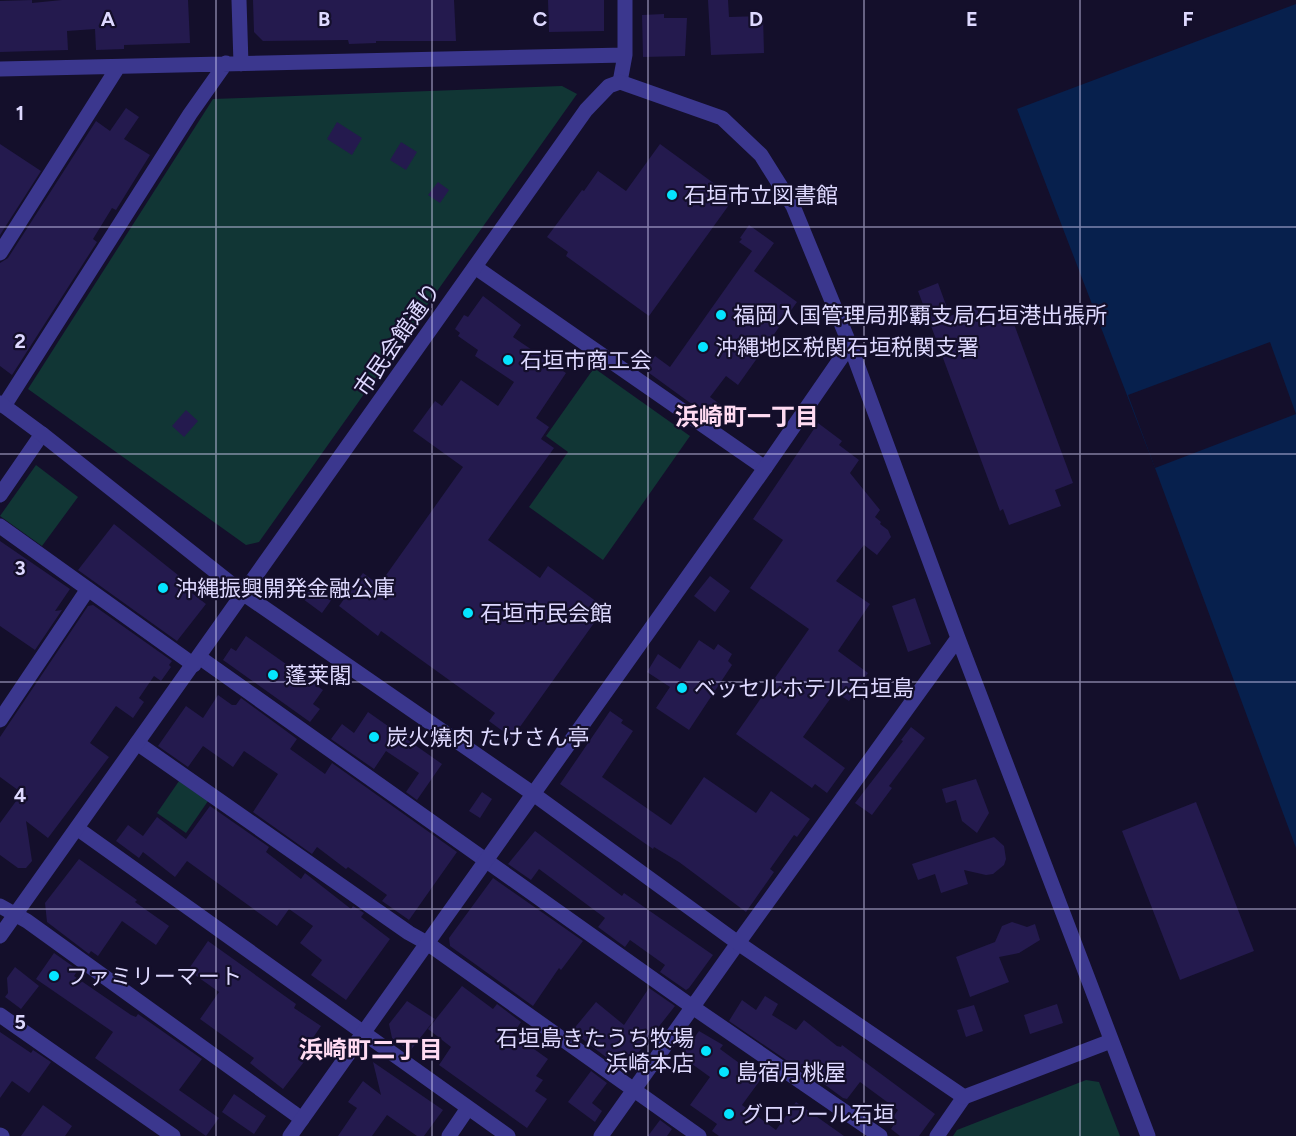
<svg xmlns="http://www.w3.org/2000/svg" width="1296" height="1136" viewBox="0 0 1296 1136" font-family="Figtree,'Noto Sans JP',sans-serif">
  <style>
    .green { fill: #113635 }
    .water { fill: #07204d }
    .pier { fill: #140f2b }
    .building { fill: #241a4e }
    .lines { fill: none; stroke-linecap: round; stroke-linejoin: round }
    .minor { stroke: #3b378e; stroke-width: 15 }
    .tertiary { stroke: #3b378e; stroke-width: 15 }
    .grid { fill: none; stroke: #ded9ff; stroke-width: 1.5; stroke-opacity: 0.55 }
    .poi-dot { fill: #05e4ff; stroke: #140f2b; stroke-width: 2 }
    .labels { text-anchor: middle; stroke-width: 4.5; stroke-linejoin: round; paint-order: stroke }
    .poi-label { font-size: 22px; fill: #ded9ff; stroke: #140f2b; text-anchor: start }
    .street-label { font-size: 22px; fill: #ded9ff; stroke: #140f2b }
    .neighbourhood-label { font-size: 24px; font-weight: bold; fill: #ffdbf2; stroke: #140f2b }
    .grid-label { font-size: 20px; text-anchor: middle; font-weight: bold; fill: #ded9ff; stroke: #140f2b; stroke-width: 4.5; stroke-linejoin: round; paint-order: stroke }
  </style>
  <rect width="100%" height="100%" fill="#140f2b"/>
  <path class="green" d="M 562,86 L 577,94 L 259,542 L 246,545 L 28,389 L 213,99 Z
    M 594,368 L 690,436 L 603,560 L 529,507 L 568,452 L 546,436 Z
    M 36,465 L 78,497 L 42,546 L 0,516 Z
    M 179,781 L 208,801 L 186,833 L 157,813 Z
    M 1086,1080 L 1099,1082 L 1120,1136 L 953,1136 L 957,1130 Z"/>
  <path class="water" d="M 1296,4 L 1296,848 L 1155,468 L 1017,109 Z"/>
  <path class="pier" d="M 1270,342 L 1296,414 L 1155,468 L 1128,395 Z"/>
  <path class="building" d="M 32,0 L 32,3 L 62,0 L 188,0 L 190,43 L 124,45 L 124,49 L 96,50 L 95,29 L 67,31 L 68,50 L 0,52 L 0,1 Z
    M 253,0 L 454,0 L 456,41 L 376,41 L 376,43 L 349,44 L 348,40 L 263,41 L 254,32 Z
    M 548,0 L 604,0 L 604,31 L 549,32 Z
    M 708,0 L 728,0 L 729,17 L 763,16 L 764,53 L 711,55 Z
    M 664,14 L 664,18 L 687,18 L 685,56 L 643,57 L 642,15 Z
    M 126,108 L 139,117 L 124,139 L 150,155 L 116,210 L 112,208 L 93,239 L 97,242 L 12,375 L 0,366 L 0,263 L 8,258 L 96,121 L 110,131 Z
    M 337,122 L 362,138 L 352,155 L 327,139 Z
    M 401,142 L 417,152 L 406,170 L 390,160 Z
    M 0,144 L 41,171 L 0,235 Z
    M 660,144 L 734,198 L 649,316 L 566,256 L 568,252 L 547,237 L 582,190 L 584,191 L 598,171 L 626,191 Z
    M 438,182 L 449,190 L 440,203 L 428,195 Z
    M 749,225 L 774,243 L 754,271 L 797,302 L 738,385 L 726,376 L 710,397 L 725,408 L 715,421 L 645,370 L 655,356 L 670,367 L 752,251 L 739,242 L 742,239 L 740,238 Z
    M 938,283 L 950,316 L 976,306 L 984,327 L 1011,316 L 1073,483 L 1055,490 L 1061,506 L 1009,525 L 1003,509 L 1000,511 L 918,291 Z
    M 483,296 L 521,325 L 513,337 L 566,373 L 536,418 L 549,427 L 541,439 L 554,448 L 488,540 L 540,578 L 548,566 L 597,602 L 586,618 L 594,623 L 512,738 L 489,721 L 495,713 L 381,631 L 378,636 L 339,606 L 363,573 L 379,585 L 463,467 L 413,431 L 435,401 L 442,406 L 461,380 L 498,406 L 514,382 L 475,356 L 478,350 L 458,336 L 460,333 L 455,329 L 464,315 L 468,317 Z
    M 186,410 L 198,421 L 184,437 L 172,426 Z
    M 818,423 L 842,441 L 839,445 L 859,460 L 850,473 L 880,510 L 875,517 L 881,522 L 880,524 L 888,530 L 891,537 L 877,555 L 864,545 L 836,581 L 870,604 L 838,651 L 868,673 L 849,701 L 835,692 L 803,737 L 845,768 L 827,793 L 815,784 L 812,788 L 736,734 L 809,629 L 750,588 L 783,540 L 753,519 Z
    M 114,524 L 188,583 L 184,587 L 206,604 L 177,641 L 78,570 Z
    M 0,541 L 70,589 L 55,611 L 62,610 L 35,650 L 0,626 Z
    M 710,576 L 730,591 L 715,612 L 694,596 Z
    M 313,585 L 332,599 L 322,613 L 303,599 Z
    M 915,598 L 931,644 L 908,652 L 892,606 Z
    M 93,605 L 172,661 L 169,665 L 171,667 L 161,681 L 154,676 L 139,698 L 144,702 L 133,718 L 116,706 L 90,743 L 109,757 L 48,838 L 26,821 L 32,861 L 26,868 L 18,868 L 0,855 L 0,823 L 22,793 L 0,777 L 0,737 L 88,606 Z
    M 246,636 L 323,690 L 313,704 L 320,709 L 310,722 L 223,660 L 231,648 L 236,651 Z
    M 699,640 L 714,650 L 718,644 L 732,654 L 728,661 L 732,665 L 689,730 L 656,708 L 670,687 L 647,672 L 658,654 L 680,669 Z
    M 218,695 L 232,705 L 236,705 L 241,698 L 297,739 L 290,749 L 325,774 L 332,763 L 457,852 L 409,920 L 382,901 L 387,895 L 348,867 L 346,869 L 317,847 L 312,854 L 253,812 L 278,774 L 244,751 L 233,767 L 203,746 L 188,767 L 158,746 L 186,706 L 203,718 Z
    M 610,711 L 623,720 L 621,723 L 633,731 L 602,777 L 671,825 L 704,777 L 756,813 L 771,791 L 810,819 L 797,837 L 794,835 L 770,869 L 774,872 L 746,912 L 679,862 L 654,847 L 653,849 L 560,784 Z
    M 368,712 L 442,764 L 417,800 L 406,792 L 419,773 L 386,751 L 374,769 L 331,739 L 342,724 L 354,733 Z
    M 911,727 L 925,738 L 889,786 L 892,788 L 872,815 L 855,803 L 903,741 L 901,740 Z
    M 976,779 L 989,813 L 977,833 L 962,821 L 956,800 L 946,803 L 942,789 Z
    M 482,792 L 492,799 L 480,818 L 469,811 Z
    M 1196,802 L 1254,951 L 1180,980 L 1122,831 Z
    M 210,806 L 269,847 L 266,852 L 301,879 L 305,873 L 351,909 L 353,906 L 364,913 L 361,917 L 390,939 L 346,1000 L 311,975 L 322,960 L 300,943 L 313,926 L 289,909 L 277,926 L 187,861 L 175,877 L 143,852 L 139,858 L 116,841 L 128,825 L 143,836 L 157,817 L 186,839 Z
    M 535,831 L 622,896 L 624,893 L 713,955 L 689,988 L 686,990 L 660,972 L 665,965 L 630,940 L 625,947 L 598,927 L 605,918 L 539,869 L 531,880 L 508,864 Z
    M 994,837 L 1004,846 L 1006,859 L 1004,865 L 993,874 L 986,875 L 964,870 L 968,884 L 941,893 L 935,874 L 918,880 L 912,864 Z
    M 79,859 L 137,900 L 135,902 L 169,926 L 156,945 L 122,921 L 98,956 L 91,951 L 89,954 L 47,922 L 45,903 Z
    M 493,878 L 583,941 L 561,970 L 559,968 L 533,1006 L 450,946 L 449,938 Z
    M 1012,922 L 1027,927 L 1035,924 L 1040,940 L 1019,953 L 999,957 L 1009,982 L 970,997 L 956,957 L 995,942 L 1002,926 Z
    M 208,941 L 296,1004 L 294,1008 L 321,1026 L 302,1054 L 307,1058 L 283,1089 L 250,1063 L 254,1058 L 200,1019 L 219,992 L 188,970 Z
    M 54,953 L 78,970 L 74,976 L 131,1015 L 136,1017 L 138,1014 L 202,1059 L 179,1090 L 219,1118 L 206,1136 L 95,1058 L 113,1032 L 36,979 Z
    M 15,967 L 39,986 L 21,1009 L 5,997 L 8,993 L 7,978 Z
    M 462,986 L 493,1009 L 497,1004 L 521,1022 L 513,1034 L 548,1059 L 536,1076 L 543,1080 L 535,1091 L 547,1099 L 527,1128 L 439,1065 L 451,1047 L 428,1029 Z
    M 649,988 L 675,1006 L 624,1071 L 572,1031 L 596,1002 L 624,1025 Z
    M 765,996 L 778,1004 L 772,1015 L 796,1030 L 804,1020 L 837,1046 L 841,1047 L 842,1045 L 935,1114 L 919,1136 L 900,1136 L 891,1129 L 897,1120 L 893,1117 L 898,1110 L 860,1082 L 847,1099 L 843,1098 L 809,1073 L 808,1075 L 729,1021 L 742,1000 L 756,1010 Z
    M 407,1001 L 435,1019 L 410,1051 L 392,1038 L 389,1024 Z
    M 1057,1004 L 1063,1023 L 1030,1034 L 1024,1015 Z
    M 974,1005 L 983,1031 L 966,1037 L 957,1010 Z
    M 699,1031 L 723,1045 L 720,1049 L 761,1079 L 742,1105 L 776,1130 L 796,1102 L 844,1136 L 719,1136 L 712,1131 L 717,1124 L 690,1105 L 710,1077 L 681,1056 Z
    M 0,1032 L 31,1053 L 33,1050 L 51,1062 L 29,1093 L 12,1081 L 0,1098 Z
    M 373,1062 L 443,1110 L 424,1136 L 417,1136 L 387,1115 L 372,1136 L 338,1136 L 357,1108 L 348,1102 L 363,1081 L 381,1095 Z
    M 591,1071 L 607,1083 L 592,1103 L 602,1111 L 595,1122 L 568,1102 Z
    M 234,1094 L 266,1116 L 254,1134 L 222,1112 Z
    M 43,1105 L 72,1126 L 65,1136 L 21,1136 Z
    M 660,1120 L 672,1129 L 667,1136 L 648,1136 Z"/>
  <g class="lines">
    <path class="minor" d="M 239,0 L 241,64
      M 0,69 L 625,55
      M 620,82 L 625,55 L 625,0
      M 0,253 L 118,67
      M 475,267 L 765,468
      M 4,406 L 190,114 L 226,63
      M 0,495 L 42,434
      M 0,526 L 194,665
      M 199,657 L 694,1008 L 880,1136
      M 0,720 L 88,589
      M 137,743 L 409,933 L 427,943 L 699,1136
      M 78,829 L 508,1136
      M 0,906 L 27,921 L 302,1119
      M 0,1015 L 173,1136
      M 449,1136 L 468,1108
      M 601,1136 L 738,943
      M 937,1136 L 964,1097"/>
    <path class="tertiary" d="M 0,403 L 42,434 L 244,594 L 532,793 L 738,943 L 964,1097 L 1111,1041
      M 0,936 L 586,110 L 609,86 L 620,82 L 722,118 L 761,155 L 793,206 L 850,345 L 958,638 L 1148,1136
      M 738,943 L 958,638
      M 0,1135 L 2,1136
      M 290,1136 L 765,468 L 850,345"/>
  </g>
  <path class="grid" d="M 216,0 L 216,1136M 432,0 L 432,1136M 648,0 L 648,1136M 864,0 L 864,1136M 1080,0 L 1080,1136M 0,227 L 1296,227M 0,454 L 1296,454M 0,682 L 1296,682M 0,909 L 1296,909"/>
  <g class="poi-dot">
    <circle cx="672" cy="195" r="6"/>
    <circle cx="721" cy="315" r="6"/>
    <circle cx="703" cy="347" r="6"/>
    <circle cx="508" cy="360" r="6"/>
    <circle cx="163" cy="588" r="6"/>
    <circle cx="468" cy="613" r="6"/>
    <circle cx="273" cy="675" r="6"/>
    <circle cx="682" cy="688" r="6"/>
    <circle cx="374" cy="737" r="6"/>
    <circle cx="54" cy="976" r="6"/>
    <circle cx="706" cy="1051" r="6"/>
    <circle cx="724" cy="1072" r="6"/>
    <circle cx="729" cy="1114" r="6"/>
  </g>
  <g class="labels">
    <g class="poi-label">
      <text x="684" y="203">石垣市立図書館</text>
      <text x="733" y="323">福岡入国管理局那覇支局石垣港出張所</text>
      <text x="715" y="355">沖縄地区税関石垣税関支署</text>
      <text x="520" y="368">石垣市商工会</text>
      <text x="175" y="596">沖縄振興開発金融公庫</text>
      <text x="480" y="621">石垣市民会館</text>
      <text x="285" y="683">蓬莱閣</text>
      <text x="694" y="696">ベッセルホテル石垣島</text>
      <text x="386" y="745">炭火燒肉 たけさん亭</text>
      <text x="66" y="984">ファミリーマート</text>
      <text x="694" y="1046" text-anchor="end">石垣島きたうち牧場<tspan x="694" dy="25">浜崎本店</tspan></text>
      <text x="736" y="1080">島宿月桃屋</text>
      <text x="741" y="1122">グロワール石垣</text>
    </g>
    <g class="street-label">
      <text transform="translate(397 339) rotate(-55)" y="8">市民会館通り</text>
    </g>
    <g class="neighbourhood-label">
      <text x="747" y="425">浜崎町一丁目</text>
      <text x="371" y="1058">浜崎町二丁目</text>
    </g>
  </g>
  <g class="grid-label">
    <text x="108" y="26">A</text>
    <text x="324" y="26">B</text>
    <text x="540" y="26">C</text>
    <text x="756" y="26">D</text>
    <text x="972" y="26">E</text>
    <text x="1188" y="26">F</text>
    <text x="20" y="120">1</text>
    <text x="20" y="348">2</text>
    <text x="20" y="575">3</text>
    <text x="20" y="802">4</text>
    <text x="20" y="1029">5</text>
  </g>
</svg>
